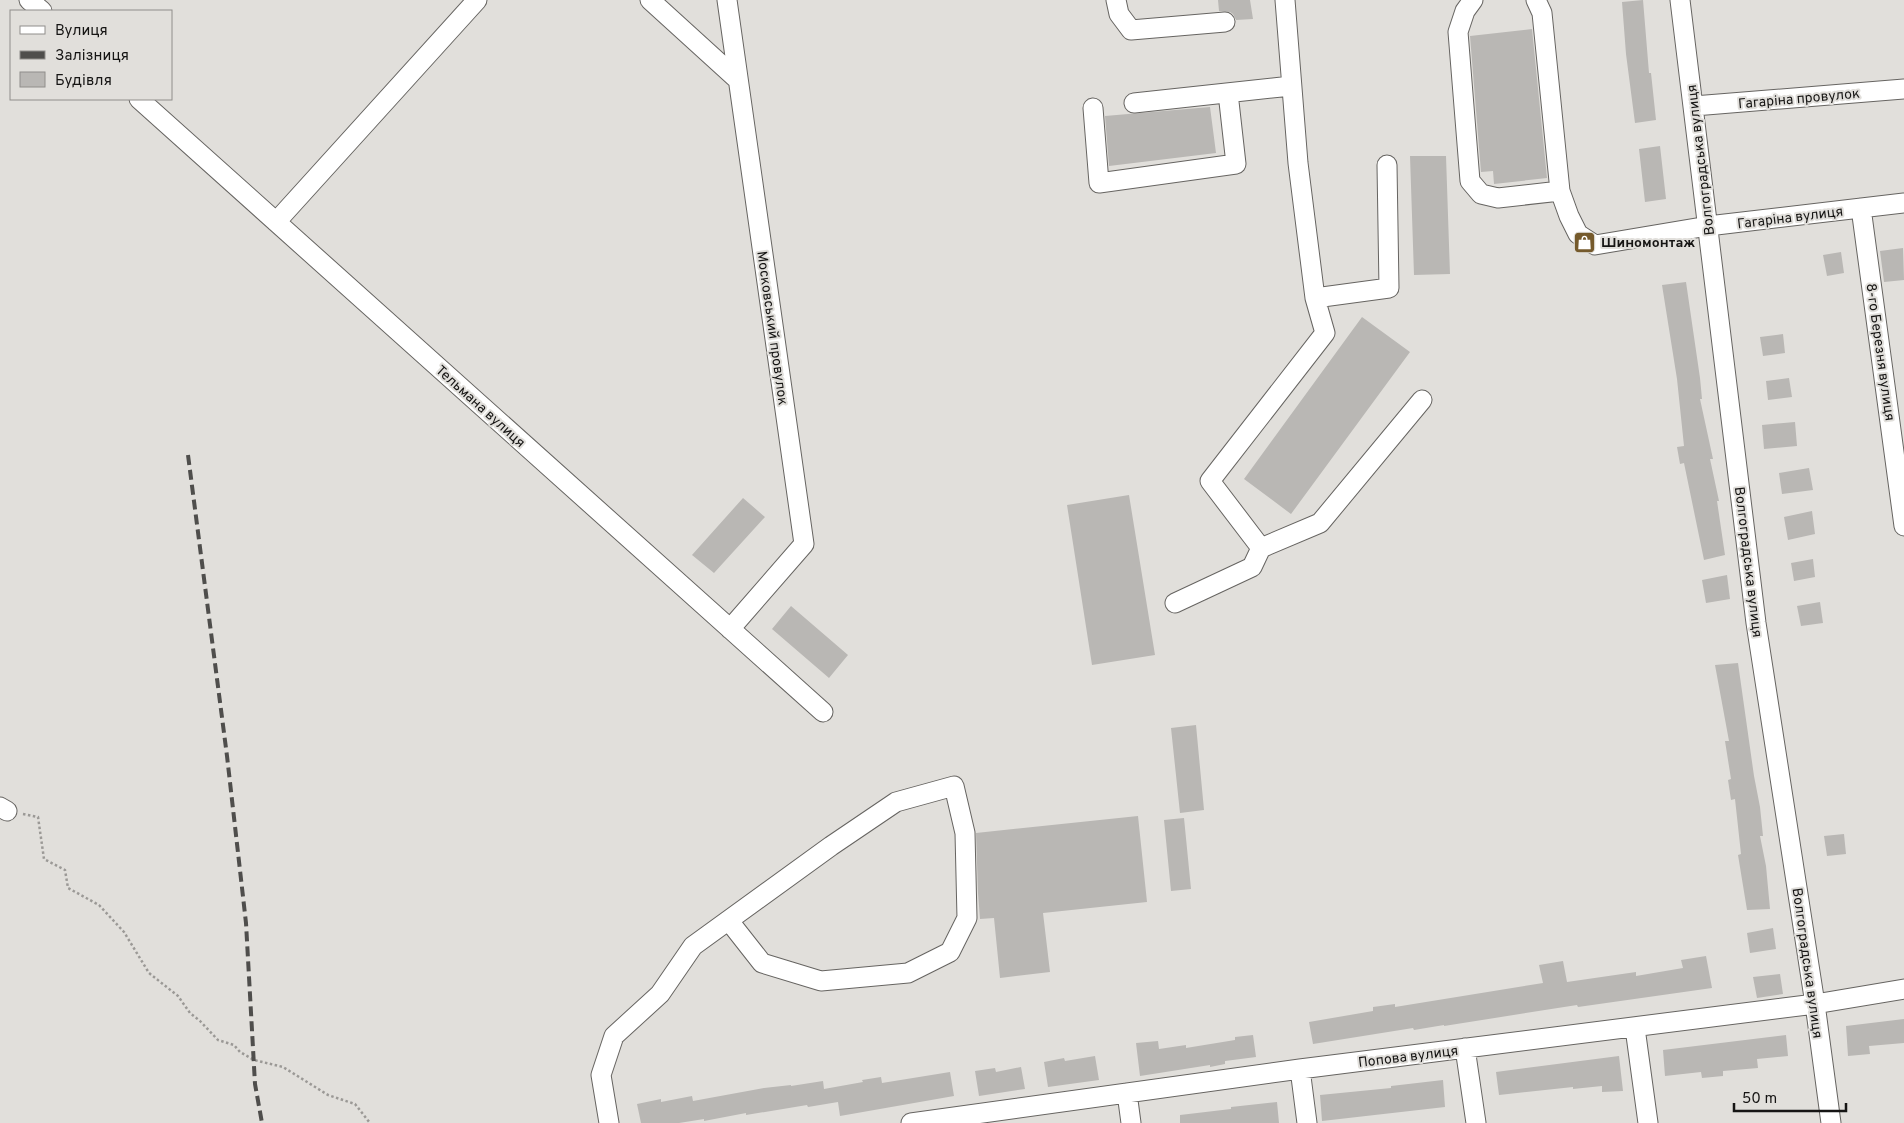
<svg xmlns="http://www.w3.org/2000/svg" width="1904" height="1123" viewBox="0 0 1904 1123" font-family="Overpass,sans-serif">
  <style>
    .building { fill: #b9b7b4 }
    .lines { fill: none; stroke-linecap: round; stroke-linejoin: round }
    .minor-casing { stroke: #666461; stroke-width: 21 }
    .path { stroke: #9b9996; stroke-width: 2.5; stroke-dasharray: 2.5 2.5; stroke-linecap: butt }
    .minor { stroke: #fff; stroke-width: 19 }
    .rail { stroke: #4f4e4c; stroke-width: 4; stroke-dasharray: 10 5; stroke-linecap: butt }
    .labels { text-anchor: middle; stroke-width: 4; stroke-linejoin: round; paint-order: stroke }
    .street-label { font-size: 14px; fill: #161514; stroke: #e1dfdb }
    .poi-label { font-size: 14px; font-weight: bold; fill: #161514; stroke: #e1dfdb; text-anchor: start }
  </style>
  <rect width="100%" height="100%" fill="#e1dfdb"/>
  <path class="building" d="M 1218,0 L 1250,0 L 1253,19 L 1236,20 L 1233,14 L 1230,12 L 1219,11 Z
    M 1643,0 L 1649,73 L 1651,73 L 1656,120 L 1635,123 L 1626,54 L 1622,2 Z
    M 1532,29 L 1547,178 L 1494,184 L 1493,171 L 1481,172 L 1470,36 Z
    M 1210,107 L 1216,153 L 1109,166 L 1105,116 Z
    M 1660,146 L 1666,199 L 1645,202 L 1639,149 Z
    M 1410,156 L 1446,156 L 1450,274 L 1414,275 Z
    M 1903,248 L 1904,280 L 1884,282 L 1880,251 Z
    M 1841,252 L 1844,273 L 1827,276 L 1823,255 Z
    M 1686,282 L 1700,378 L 1702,399 L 1700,399 L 1713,459 L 1710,459 L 1719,501 L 1717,501 L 1725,555 L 1704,560 L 1684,463 L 1680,464 L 1677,447 L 1684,446 L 1677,379 L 1662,285 Z
    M 1362,317 L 1410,352 L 1291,514 L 1244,479 Z
    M 1783,334 L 1785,353 L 1763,356 L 1760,337 Z
    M 1789,378 L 1792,397 L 1768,400 L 1766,381 Z
    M 1795,422 L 1797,446 L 1764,449 L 1762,425 Z
    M 1809,468 L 1813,490 L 1782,494 L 1779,473 Z
    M 1129,495 L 1155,655 L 1092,665 L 1067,505 Z
    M 743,498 L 765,517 L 714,573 L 692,555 Z
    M 1812,511 L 1815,534 L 1788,540 L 1784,517 Z
    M 1813,559 L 1815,577 L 1794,581 L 1791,563 Z
    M 1727,575 L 1730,599 L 1706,603 L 1702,580 Z
    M 1820,602 L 1823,623 L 1801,626 L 1797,606 Z
    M 791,606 L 848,655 L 829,678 L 772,629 Z
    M 1738,663 L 1754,776 L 1760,807 L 1763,836 L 1760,836 L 1766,866 L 1770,909 L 1747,910 L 1738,855 L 1741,854 L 1735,799 L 1731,800 L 1728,780 L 1731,779 L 1725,741 L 1729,741 L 1715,665 Z
    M 1196,725 L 1204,810 L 1180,813 L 1171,728 Z
    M 1138,816 L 1147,902 L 1043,913 L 1050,972 L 1000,978 L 994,918 L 980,919 L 978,893 L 976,833 Z
    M 1184,818 L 1191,889 L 1171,891 L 1164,820 Z
    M 1844,834 L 1846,854 L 1827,856 L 1824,836 Z
    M 1773,928 L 1776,949 L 1750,953 L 1747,933 Z
    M 1706,956 L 1712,988 L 1578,1007 L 1577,1005 L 1444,1026 L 1444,1025 L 1414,1030 L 1413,1028 L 1313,1044 L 1309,1022 L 1373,1011 L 1373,1007 L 1395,1004 L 1395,1007 L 1543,983 L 1539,965 L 1563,961 L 1567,982 L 1636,972 L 1636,976 L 1683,968 L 1681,960 Z
    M 1780,974 L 1783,994 L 1757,998 L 1753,977 Z
    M 1904,1019 L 1904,1043 L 1869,1046 L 1870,1054 L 1848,1056 L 1846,1026 Z
    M 1253,1035 L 1256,1057 L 1225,1061 L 1225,1064 L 1210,1067 L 1210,1065 L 1140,1076 L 1136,1043 L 1158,1041 L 1159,1049 L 1186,1045 L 1186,1048 L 1235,1040 L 1235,1037 Z
    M 1786,1035 L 1788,1056 L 1757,1059 L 1758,1068 L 1723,1071 L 1723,1076 L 1702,1078 L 1701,1072 L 1665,1076 L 1663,1050 Z
    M 1095,1056 L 1099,1080 L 1048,1087 L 1044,1062 L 1064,1058 L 1065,1061 Z
    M 1619,1056 L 1623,1091 L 1602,1092 L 1602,1086 L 1573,1089 L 1573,1087 L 1499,1095 L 1496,1072 Z
    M 1021,1067 L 1025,1089 L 979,1096 L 975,1071 L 995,1068 L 996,1072 Z
    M 950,1072 L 954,1096 L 840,1116 L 838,1102 L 808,1107 L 807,1105 L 746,1115 L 746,1113 L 704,1121 L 704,1119 L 679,1123 L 641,1123 L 637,1104 L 661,1099 L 661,1102 L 692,1096 L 693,1101 L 764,1088 L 791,1085 L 791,1086 L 823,1081 L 824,1089 L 863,1082 L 862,1080 L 881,1077 L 882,1083 Z
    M 1443,1080 L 1445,1107 L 1322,1121 L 1320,1095 L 1391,1088 L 1391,1086 Z
    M 1277,1102 L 1279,1123 L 1180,1123 L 1180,1115 L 1231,1109 L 1231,1107 Z"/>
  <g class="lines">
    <defs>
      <path id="minor" d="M 29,0 L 42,11
        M 650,0 L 738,80
        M 727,0 L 804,544 L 730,629
        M 1116,0 L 1119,14 L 1131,30 L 1225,22
        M 1285,0 L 1298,163 L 1315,298 L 1389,288 L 1387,165
        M 1473,0 L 1465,11 L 1458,32 L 1470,181 L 1481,194 L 1498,198 L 1560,191
        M 1536,0 L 1542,13 L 1560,191 L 1569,216 L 1578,234 L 1595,245 L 1708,226 L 1904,203
        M 1680,0 L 1756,623 L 1815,1004 L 1831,1123
        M 139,99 L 823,712
        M 1134,103 L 1291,86
        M 1694,106 L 1904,89
        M 1093,108 L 1099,183 L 1236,164 L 1228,93
        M 1861,208 L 1904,526
        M 276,222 L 477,0
        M 1261,548 L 1320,523 L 1422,400
        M 1175,603 L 1252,567 L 1261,548 L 1210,481 L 1325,333 L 1315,298
        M 0,807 L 7,811
        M 1635,1028 L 1648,1123
        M 1465,1048 L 1476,1123
        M 1300,1069 L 1307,1123
        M 1127,1093 L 1131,1123
        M 609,1123 L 601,1075 L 614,1036 L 660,994 L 693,946 L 831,846 L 896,802 L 954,786 L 965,833 L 967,918 L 950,952 L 908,973 L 821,981 L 762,963 L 729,921
        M 911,1123 L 1300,1069 L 1815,1004 L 1904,989"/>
    </defs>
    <use href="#minor" class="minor-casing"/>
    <path class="path" d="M 23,814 L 38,817 L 44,859 L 65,870 L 68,888 L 99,905 L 124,932 L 149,973 L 178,996 L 190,1013 L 200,1021 L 218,1040 L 234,1045 L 240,1052 L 254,1060 L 283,1067 L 328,1095 L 355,1104 L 370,1123"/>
    <use href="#minor" class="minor"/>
    <path class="rail" d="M 188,455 L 227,756 L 246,923 L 255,1084 L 262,1123"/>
  </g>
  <defs>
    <symbol id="shop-square" viewBox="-11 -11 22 22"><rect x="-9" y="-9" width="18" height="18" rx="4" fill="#755a2c" stroke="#e1dfdb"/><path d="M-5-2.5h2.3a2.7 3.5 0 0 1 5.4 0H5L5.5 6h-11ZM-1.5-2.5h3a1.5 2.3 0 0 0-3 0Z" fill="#fff"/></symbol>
  </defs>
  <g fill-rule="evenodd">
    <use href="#shop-square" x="1572" y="230" width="25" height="25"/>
  </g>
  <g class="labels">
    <g class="street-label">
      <text transform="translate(1799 98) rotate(-5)" y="5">Гагаріна провулок</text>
      <text transform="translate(1700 160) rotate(-97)" y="5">Волгоградська вулиця</text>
      <text transform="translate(1790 217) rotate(-7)" y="5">Гагаріна вулиця</text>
      <text transform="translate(773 328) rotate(82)" y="5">Московський провулок</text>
      <text transform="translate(1881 352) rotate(82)" y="5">8-го Березня вулиця</text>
      <text transform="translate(481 406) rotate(42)" y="5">Тельмана вулиця</text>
      <text transform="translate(1749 562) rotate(83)" y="5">Волгоградська вулиця</text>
      <text transform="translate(1808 963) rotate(82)" y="5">Волгоградська вулиця</text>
      <text transform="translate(1408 1056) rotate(-7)" y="5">Попова вулиця</text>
    </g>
    <g class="poi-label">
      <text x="1601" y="247">Шиномонтаж</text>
    </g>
  </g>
  <rect x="10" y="10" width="162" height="90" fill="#e1dfdb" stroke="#908e8b"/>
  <rect x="20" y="26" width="25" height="8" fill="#ffffff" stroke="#908e8b"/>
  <text x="55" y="35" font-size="15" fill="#161514">Вулиця</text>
  <rect x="20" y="51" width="25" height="8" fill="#4f4e4c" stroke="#908e8b"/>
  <text x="55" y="60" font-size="15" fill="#161514">Залізниця</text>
  <rect x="20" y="72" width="25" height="15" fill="#b9b7b4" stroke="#908e8b"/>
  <text x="55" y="85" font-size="15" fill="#161514">Будівля</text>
  <path d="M1734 1103v8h112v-8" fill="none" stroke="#161514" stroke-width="2.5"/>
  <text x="1742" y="1103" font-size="15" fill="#161514" stroke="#e1dfdb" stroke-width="4" paint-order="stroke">50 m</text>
</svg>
